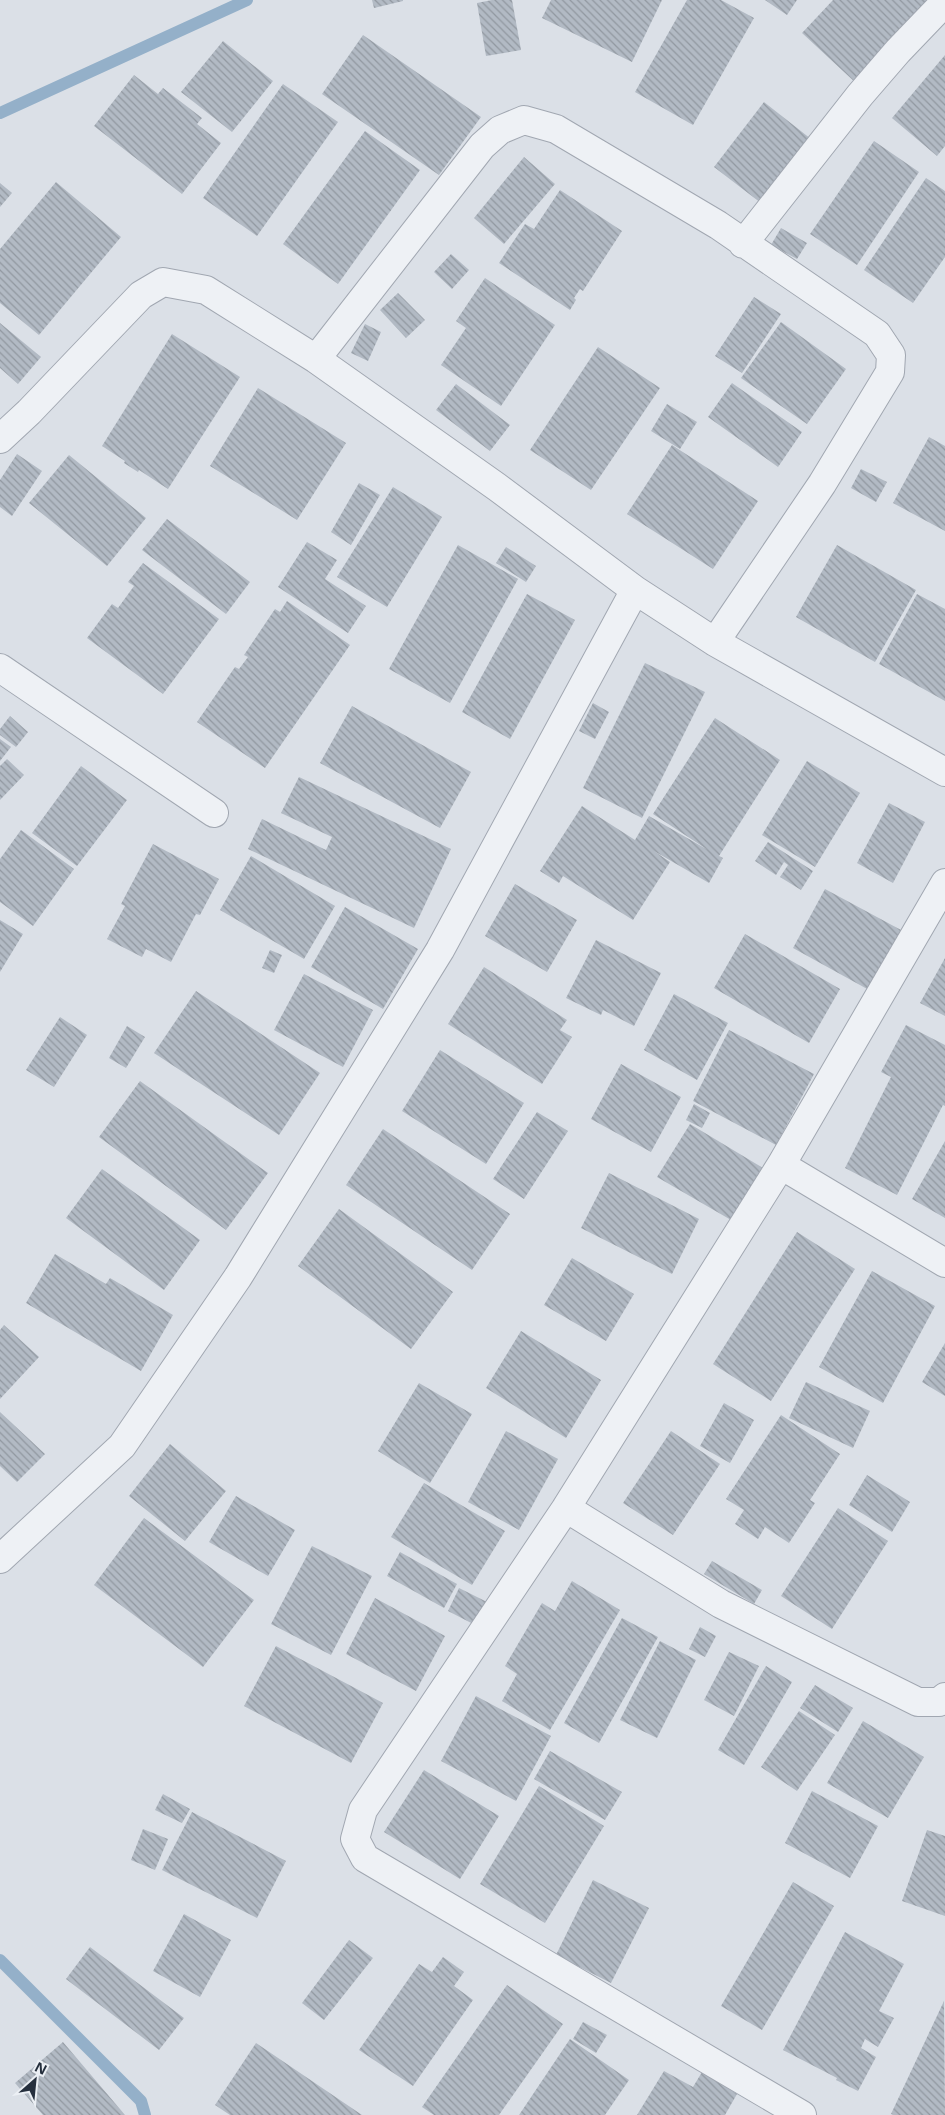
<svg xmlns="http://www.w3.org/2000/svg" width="945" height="2115" viewBox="0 0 945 2115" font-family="'Noto Sans',sans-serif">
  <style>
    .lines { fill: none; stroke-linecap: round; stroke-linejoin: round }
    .stream { stroke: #94b0c9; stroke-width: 12 }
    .building { fill: url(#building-back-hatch) }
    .street-casing { stroke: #a1a7b1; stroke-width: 30 }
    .street { stroke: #eef1f5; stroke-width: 28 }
  </style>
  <defs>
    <pattern id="building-back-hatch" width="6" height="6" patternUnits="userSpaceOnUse" patternTransform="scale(1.25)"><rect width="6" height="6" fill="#b2bac4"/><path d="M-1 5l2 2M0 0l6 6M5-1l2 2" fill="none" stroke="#9198a0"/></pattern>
  </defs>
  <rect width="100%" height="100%" fill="#dbe0e7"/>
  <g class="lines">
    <path class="stream" d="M 0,113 L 247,0
      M 0,1960 L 141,2101 L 145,2115"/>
  </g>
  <path class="building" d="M 372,0 L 403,0 L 403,1 L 374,8 Z
    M 492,0 L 512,0 L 521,50 L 486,56 L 477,3 Z
    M 551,0 L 662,0 L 632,62 L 542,18 Z
    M 687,0 L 721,0 L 754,18 L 693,125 L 635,92 Z
    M 765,0 L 797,0 L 787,15 Z
    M 833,0 L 936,0 L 857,84 L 802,33 Z
    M 363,35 L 481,117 L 439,175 L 322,94 Z
    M 223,41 L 273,81 L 232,132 L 181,92 Z
    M 945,55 L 945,146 L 937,156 L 892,118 Z
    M 134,75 L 158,94 L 163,88 L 202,118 L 197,124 L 221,143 L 182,194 L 94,126 Z
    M 283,84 L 338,122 L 257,236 L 203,198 Z
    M 764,102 L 811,139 L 761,203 L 714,167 Z
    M 365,131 L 420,170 L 338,284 L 283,244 Z
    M 874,141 L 919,172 L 857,265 L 810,234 Z
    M 524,157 L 555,184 L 504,244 L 474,218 Z
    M 926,178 L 945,191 L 945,257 L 913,303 L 864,270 Z
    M 56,182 L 121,237 L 39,335 L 0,303 L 0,249 Z
    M 0,183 L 12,193 L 0,207 Z
    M 560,190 L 622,231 L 583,291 L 580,289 L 574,298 L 576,300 L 570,310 L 499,263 L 525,224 L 534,229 Z
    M 781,228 L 807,243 L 797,259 L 771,245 Z
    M 451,254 L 469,270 L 452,289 L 434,272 Z
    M 485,278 L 555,325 L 501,406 L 441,365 L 466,328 L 456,321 Z
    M 398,293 L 425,320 L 406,338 L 380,310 Z
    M 754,297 L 781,314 L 742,373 L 715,356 Z
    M 781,322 L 846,369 L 807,424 L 741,378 Z
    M 0,323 L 41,357 L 18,384 L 0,368 Z
    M 365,324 L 381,332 L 368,361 L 351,353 Z
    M 172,334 L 240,377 L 168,489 L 139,470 L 138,472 L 124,463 L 125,461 L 102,446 Z
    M 598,347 L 660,388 L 591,490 L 530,450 Z
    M 732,383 L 802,432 L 778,467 L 708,417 Z
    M 456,384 L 510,425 L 490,451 L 436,410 Z
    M 258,388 L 346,443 L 297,520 L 210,466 Z
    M 667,404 L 697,422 L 680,449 L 651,431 Z
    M 929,437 L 945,446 L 945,531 L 893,503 Z
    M 672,445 L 758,501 L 713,569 L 627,514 Z
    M 17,454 L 42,471 L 12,516 L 0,507 L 0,480 Z
    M 69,455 L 146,518 L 107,566 L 29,503 Z
    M 861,469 L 887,482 L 876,502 L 851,488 Z
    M 359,483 L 380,495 L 351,545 L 331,532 Z
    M 393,487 L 442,517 L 387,607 L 337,577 Z
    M 167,519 L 250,582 L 226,614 L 142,550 Z
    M 307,542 L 337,560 L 325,579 L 366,606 L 348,633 L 278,587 Z
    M 458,545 L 518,579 L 450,703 L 389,669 Z
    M 837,545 L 916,590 L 875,662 L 796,617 Z
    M 506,547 L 536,566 L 526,582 L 496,563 Z
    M 143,563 L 219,619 L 163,694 L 87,638 L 112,604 L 118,608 L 134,586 L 128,582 Z
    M 527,594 L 575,620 L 510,739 L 462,712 Z
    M 917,594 L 945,609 L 945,701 L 879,664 Z
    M 287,601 L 350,645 L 265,768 L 197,722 L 235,667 L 239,669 L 248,657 L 244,655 L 275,609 L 280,612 Z
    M 645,663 L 705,692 L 642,818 L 583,788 Z
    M 593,703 L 609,712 L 595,739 L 579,731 Z
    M 352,706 L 471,772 L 440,828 L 320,763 Z
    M 10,716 L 28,732 L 16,747 L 0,735 L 0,729 Z
    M 715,718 L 780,760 L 719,856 L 723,858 L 709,883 L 654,851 L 670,862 L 633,920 L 563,876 L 559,883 L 540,871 L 582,806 L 635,840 L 649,816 L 708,850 L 653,814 Z
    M 0,739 L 11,747 L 0,761 Z
    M 7,759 L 24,775 L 0,800 L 0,766 Z
    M 807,761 L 860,793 L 815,867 L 762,835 Z
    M 81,766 L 127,800 L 77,866 L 32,833 Z
    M 299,777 L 451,849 L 414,928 L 248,849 L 262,819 L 326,850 L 332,837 L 281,813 Z
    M 889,803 L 925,822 L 893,883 L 857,863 Z
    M 21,830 L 74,869 L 33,926 L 0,902 L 0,859 Z
    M 768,842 L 813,871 L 801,890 L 780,877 L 788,865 L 784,862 L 776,875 L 755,861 Z
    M 153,844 L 219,879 L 200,915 L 196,914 L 171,962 L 146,949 L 142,957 L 107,939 L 125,906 L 121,904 Z
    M 251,856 L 335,906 L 304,959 L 220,910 Z
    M 515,884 L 577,920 L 547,972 L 485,936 Z
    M 825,889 L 901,930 L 869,990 L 793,948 Z
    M 345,907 L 418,949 L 383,1009 L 311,967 Z
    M 0,920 L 23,934 L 0,972 Z
    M 745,934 L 840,989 L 809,1043 L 714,988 Z
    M 596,940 L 661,973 L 634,1026 L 603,1010 L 601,1015 L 566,998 Z
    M 270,950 L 282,955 L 274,973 L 262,968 Z
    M 945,958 L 945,1016 L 920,1003 Z
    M 484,967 L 567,1020 L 560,1030 L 572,1037 L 542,1084 L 448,1024 Z
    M 304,974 L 373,1010 L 343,1067 L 274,1030 Z
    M 196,991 L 320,1073 L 279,1135 L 154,1053 Z
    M 674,994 L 728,1023 L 697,1080 L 644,1050 Z
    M 60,1017 L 87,1035 L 54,1087 L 26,1070 Z
    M 906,1025 L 945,1045 L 945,1106 L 943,1105 L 897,1195 L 845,1168 L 891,1077 L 881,1072 Z
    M 127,1026 L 145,1037 L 126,1068 L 109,1058 Z
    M 729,1030 L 814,1074 L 776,1145 L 693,1101 Z
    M 440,1050 L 524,1103 L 486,1164 L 402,1111 Z
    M 621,1064 L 681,1097 L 651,1152 L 591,1119 Z
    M 140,1081 L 268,1173 L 226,1230 L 99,1137 Z
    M 694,1104 L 710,1113 L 702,1128 L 686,1120 Z
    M 537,1112 L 568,1131 L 524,1199 L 493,1179 Z
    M 690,1124 L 763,1168 L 731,1220 L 657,1177 Z
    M 383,1129 L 510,1214 L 472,1270 L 346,1185 Z
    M 945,1141 L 945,1218 L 912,1199 Z
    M 102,1169 L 200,1240 L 164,1290 L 66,1218 Z
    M 609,1173 L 699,1219 L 672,1274 L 581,1228 Z
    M 339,1209 L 453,1292 L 411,1349 L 298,1266 Z
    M 797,1232 L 855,1269 L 771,1401 L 713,1364 Z
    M 55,1254 L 106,1284 L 110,1278 L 173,1315 L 141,1371 L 26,1303 Z
    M 572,1258 L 634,1294 L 606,1341 L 544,1305 Z
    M 872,1271 L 935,1306 L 883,1403 L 819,1367 Z
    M 4,1325 L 39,1357 L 0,1399 L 0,1330 Z
    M 521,1331 L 601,1380 L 566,1438 L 486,1388 Z
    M 945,1343 L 945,1396 L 922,1382 Z
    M 806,1382 L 870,1411 L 853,1448 L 789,1418 Z
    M 419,1383 L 472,1414 L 430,1483 L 378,1451 Z
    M 724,1403 L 754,1420 L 730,1463 L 700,1446 Z
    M 0,1412 L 45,1454 L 17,1482 L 0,1466 Z
    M 781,1415 L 840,1454 L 810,1500 L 815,1503 L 789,1543 L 765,1527 L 758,1539 L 735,1524 L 744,1510 L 726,1499 Z
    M 506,1431 L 558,1459 L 519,1530 L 468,1502 Z
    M 671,1431 L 720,1464 L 673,1535 L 623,1503 Z
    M 170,1444 L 226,1491 L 185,1541 L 129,1496 Z
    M 867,1475 L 910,1502 L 892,1532 L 849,1505 Z
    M 424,1483 L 505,1531 L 472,1585 L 391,1537 Z
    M 236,1496 L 295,1530 L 268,1576 L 209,1542 Z
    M 838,1508 L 888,1541 L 832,1629 L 781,1596 Z
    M 144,1518 L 254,1600 L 203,1667 L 94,1585 Z
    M 312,1546 L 372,1576 L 331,1655 L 271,1624 Z
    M 400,1552 L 457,1584 L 444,1608 L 387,1576 Z
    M 712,1561 L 762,1590 L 754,1604 L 704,1574 Z
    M 572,1581 L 620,1610 L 550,1730 L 502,1701 L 517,1674 L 505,1666 L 542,1603 L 555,1611 Z
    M 459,1588 L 491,1604 L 479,1627 L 448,1611 Z
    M 375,1598 L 445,1636 L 416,1691 L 346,1654 Z
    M 622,1618 L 658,1637 L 599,1743 L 564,1723 Z
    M 700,1627 L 716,1636 L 705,1657 L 689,1649 Z
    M 660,1641 L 696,1660 L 657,1738 L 620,1720 Z
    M 276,1646 L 383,1703 L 351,1763 L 244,1706 Z
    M 729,1652 L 759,1666 L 734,1716 L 704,1700 Z
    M 766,1666 L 792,1682 L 744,1765 L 718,1750 Z
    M 815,1685 L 853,1708 L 838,1732 L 800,1708 Z
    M 476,1696 L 551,1736 L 516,1801 L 441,1761 Z
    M 799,1711 L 835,1735 L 797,1791 L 761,1767 Z
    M 863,1721 L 924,1757 L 888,1818 L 827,1783 Z
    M 550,1751 L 622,1792 L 605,1820 L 534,1779 Z
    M 424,1770 L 499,1816 L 460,1879 L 384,1832 Z
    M 539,1786 L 604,1826 L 545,1923 L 480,1884 Z
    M 812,1791 L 878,1826 L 850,1878 L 785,1843 Z
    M 163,1794 L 190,1809 L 182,1823 L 155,1810 Z
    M 192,1812 L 286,1861 L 257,1918 L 162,1870 Z
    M 143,1829 L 168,1839 L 155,1870 L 131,1860 Z
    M 927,1830 L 945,1836 L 945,1916 L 902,1901 Z
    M 593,1880 L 649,1908 L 611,1983 L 556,1955 Z
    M 793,1882 L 834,1906 L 762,2030 L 721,2006 Z
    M 184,1914 L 231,1940 L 200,1997 L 153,1971 Z
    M 845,1932 L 904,1964 L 879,2011 L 894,2018 L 878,2047 L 865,2039 L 861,2048 L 876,2057 L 858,2091 L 836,2080 L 837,2078 L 783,2050 Z
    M 349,1940 L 373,1958 L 324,2020 L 302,2003 Z
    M 90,1947 L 184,2018 L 159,2050 L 66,1979 Z
    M 443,1957 L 464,1972 L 454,1986 L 473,2000 L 413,2086 L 359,2050 L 419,1964 L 432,1972 Z
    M 507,1985 L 563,2024 L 499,2115 L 434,2115 L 422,2107 Z
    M 944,2001 L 945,2115 L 894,2115 L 891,2114 Z
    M 583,2022 L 607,2035 L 596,2053 L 573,2039 Z
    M 570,2039 L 629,2080 L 605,2115 L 519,2115 Z
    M 63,2042 L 125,2115 L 43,2115 L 15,2083 Z
    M 256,2043 L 362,2115 L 230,2115 L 215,2105 Z
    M 664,2071 L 693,2087 L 702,2072 L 737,2094 L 725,2115 L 637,2115 Z"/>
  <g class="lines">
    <defs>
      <path id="street" d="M 743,244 L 860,95 L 898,51 L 945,2
        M 316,359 L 482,146 L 500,130 L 524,120 L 556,129 L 718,225 L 877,334 L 891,355 L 890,372 L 822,484 L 715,642
        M 0,439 L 29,412 L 141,295 L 163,282 L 206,290 L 316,359 L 497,487 L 635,590 L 715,642 L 945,772
        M 0,668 L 214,813
        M 781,1165 L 945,1263
        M 566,1508 L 721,1604 L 918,1702 L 939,1702 L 945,1697
        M 0,1559 L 122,1446 L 238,1277 L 440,950 L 635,590
        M 802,2115 L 365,1858 L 355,1839 L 363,1810 L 566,1508 L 781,1165 L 945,883"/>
    </defs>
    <use href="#street" class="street-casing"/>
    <use href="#street" class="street"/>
  </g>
  <g transform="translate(35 2080) rotate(27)" stroke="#ebeff4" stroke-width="4" paint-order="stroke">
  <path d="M0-4L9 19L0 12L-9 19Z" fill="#252f3d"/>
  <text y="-8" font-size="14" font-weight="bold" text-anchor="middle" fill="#252f3d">N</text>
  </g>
</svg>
